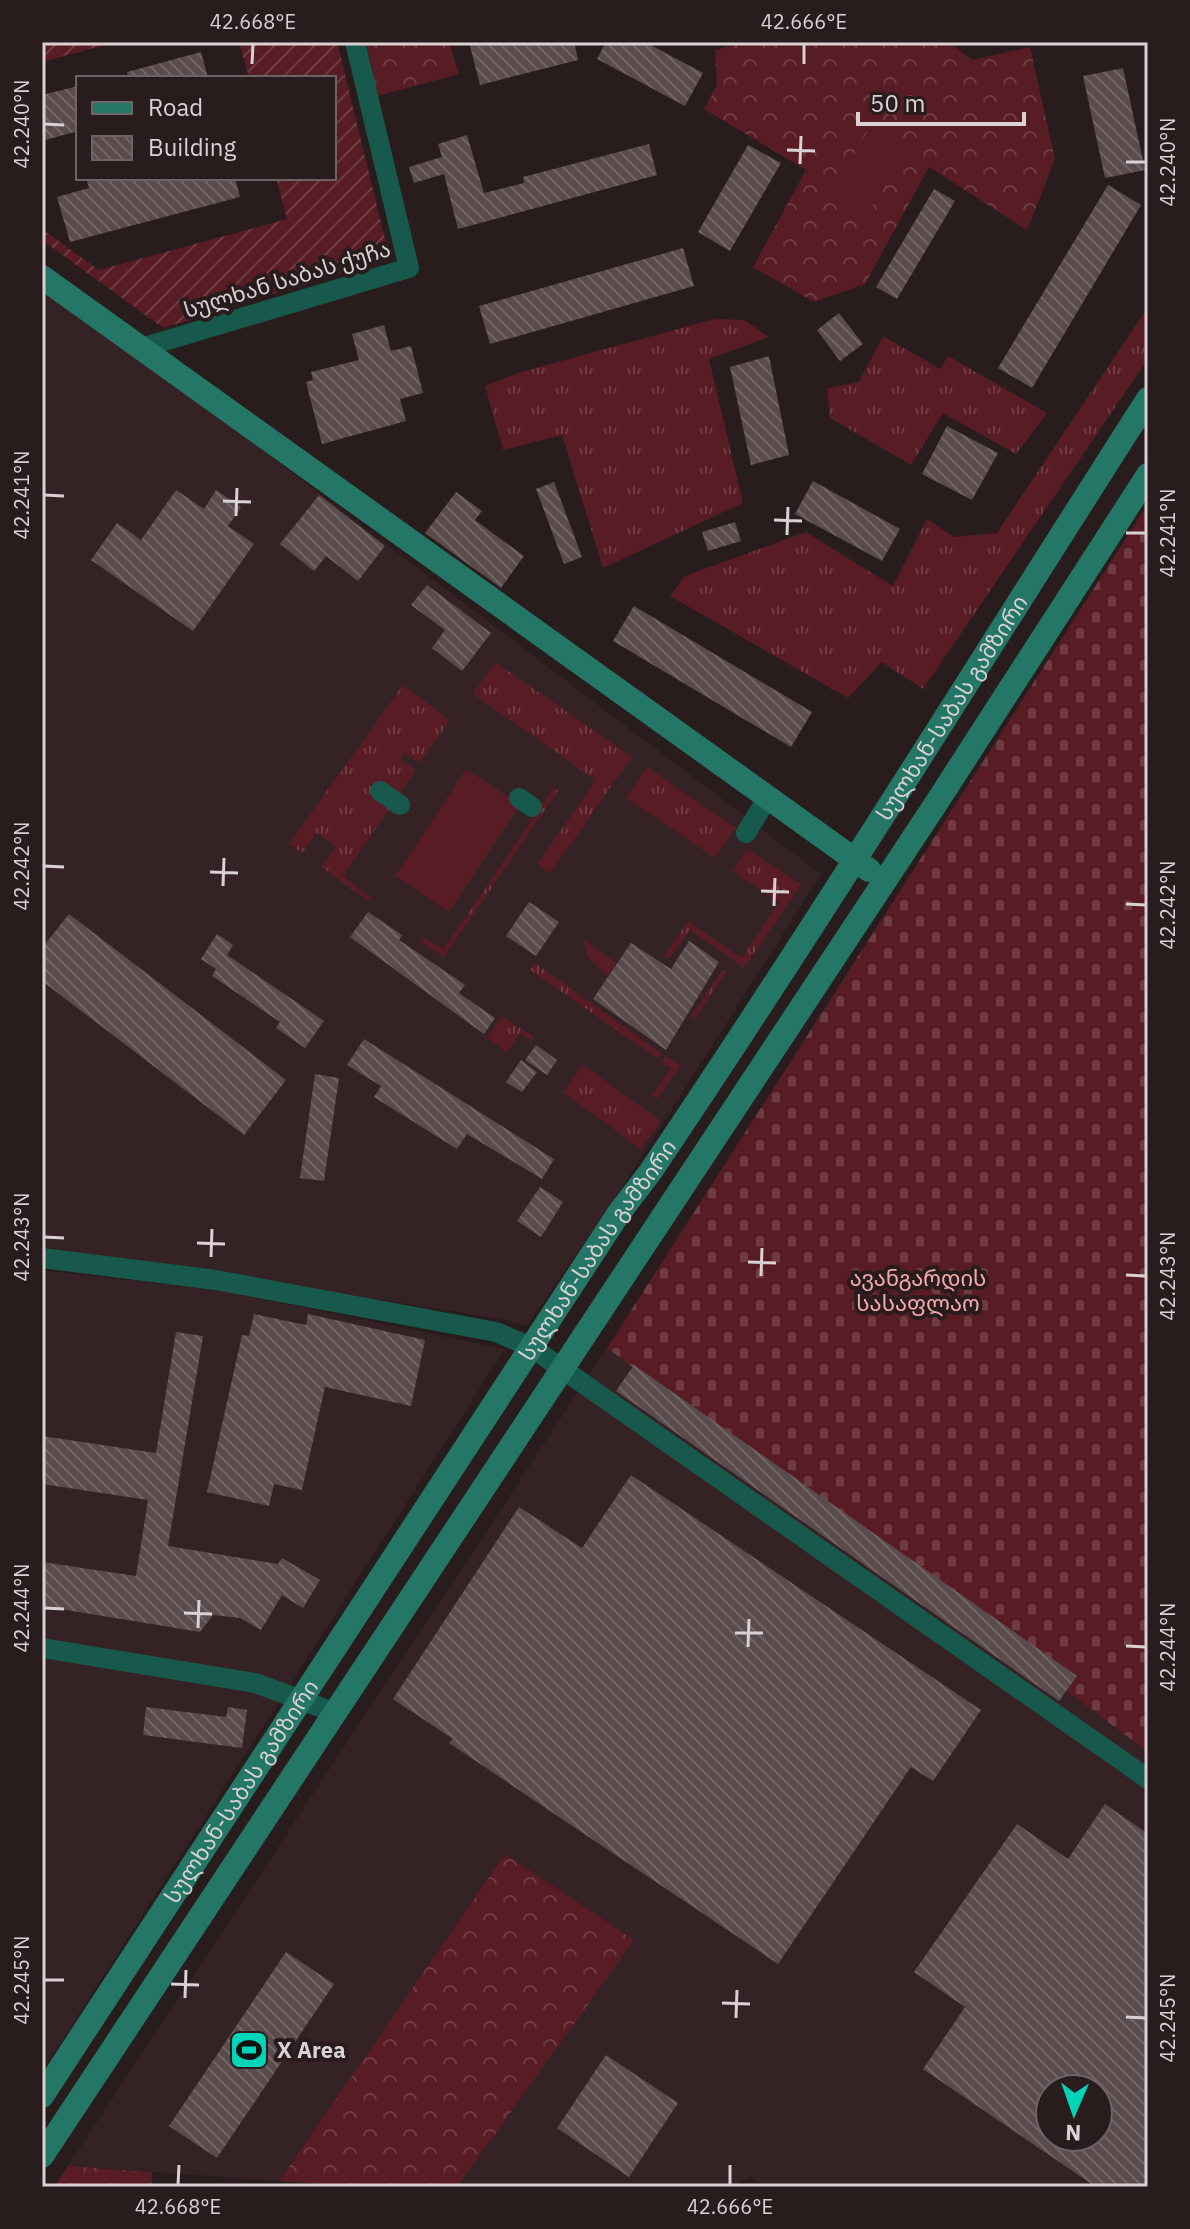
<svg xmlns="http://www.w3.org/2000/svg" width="1190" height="2229" viewBox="0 0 1190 2229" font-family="'IBM Plex Sans','Noto Sans Georgian',sans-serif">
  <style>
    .built { fill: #352224; fill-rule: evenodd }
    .grass { fill: url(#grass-tufts) }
    .forest { fill: url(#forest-crowns) }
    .cemetery { fill: url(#cemetery-stones) }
    .garden { fill: url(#garden-furrows) }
    .pitch { fill: #581c25 }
    .building { fill: url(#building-back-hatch); fill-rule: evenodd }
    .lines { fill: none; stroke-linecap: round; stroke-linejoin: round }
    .street { stroke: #18594d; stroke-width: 20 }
    .secondary { stroke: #247667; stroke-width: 24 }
    .ticks { fill: none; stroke: #dad1d2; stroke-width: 3 }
    .labels { text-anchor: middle; stroke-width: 8; stroke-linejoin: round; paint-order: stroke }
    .street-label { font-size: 22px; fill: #dad1d2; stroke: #281c1d }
    .park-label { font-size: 22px; fill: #f9a8ae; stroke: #281c1d }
    .poi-label { font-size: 22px; font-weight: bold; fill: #dad1d2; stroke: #281c1d; text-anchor: start }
    .neatline { fill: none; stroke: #dad1d2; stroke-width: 3 }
    .ticks-label { font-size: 20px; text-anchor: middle; fill: #dad1d2 }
  </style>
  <defs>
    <pattern id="grass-tufts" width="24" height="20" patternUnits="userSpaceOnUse" patternTransform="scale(2)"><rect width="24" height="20" fill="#581c25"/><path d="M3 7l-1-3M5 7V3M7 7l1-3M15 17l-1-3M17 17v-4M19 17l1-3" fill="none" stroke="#6f3c44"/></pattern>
    <pattern id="forest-crowns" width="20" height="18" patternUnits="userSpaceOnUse" patternTransform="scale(2)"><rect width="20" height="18" fill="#581c25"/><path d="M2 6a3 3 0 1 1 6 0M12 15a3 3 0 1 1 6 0" fill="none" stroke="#6f3c44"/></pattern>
    <pattern id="cemetery-stones" width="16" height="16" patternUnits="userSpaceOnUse" patternTransform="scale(2)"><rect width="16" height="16" fill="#581c25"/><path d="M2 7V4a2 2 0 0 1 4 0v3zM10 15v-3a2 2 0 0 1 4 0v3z" fill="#6f3c44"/></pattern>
    <pattern id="garden-furrows" width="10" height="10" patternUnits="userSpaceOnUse" patternTransform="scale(2)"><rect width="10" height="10" fill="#581c25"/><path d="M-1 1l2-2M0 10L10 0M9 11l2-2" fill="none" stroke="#6f3c44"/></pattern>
    <pattern id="building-back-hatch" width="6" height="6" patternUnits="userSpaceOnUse" patternTransform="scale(2)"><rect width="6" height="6" fill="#5a4c4d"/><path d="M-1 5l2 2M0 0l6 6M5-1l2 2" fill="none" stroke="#716566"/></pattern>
  </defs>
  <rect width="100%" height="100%" fill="#281c1d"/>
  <path class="built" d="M 42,289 L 116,339 L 821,874 L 620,1191 L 527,1326 L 497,1318 L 42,1247 Z
    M 42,1270 L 218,1290 L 505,1349 L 42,2072 Z
    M 607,1348 L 1148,1752 L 1148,2187 L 765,2187 L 751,2177 L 731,2187 L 457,2187 L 633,1940 L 505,1854 L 279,2181 L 68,2166 ZM 1050,2089 L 1098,2089 L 1098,2137 L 1050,2137 Z"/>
  <path class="grass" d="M 1148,307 L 1148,359 L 923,689 L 882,662 L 848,698 L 670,596 L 685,576 L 806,532 L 893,586 L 927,519 L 954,537 L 997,533 Z
    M 714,319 L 744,320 L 769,337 L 709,359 L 743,503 L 603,568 L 562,435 L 503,450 L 485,386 L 518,373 Z
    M 883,336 L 940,369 L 948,356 L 1047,413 L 1016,454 L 943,413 L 911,465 L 830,418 L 827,388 L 859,382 Z
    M 495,662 L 632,757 L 550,873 L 537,864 L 596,780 L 473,694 Z
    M 403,685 L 450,720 L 420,763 L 404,753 L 401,760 L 416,770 L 343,876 L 371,898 L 368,901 L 322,867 L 336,846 L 317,833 L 302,853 L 289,844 Z
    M 647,767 L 736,828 L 715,858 L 626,798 Z
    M 553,788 L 558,791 L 444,957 L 421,942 L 424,938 L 444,949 Z
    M 747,849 L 801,884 L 744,968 L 690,930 L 669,959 L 664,956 L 688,921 L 742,958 L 779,902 L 733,871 Z
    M 583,939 L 616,963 L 607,976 L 588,957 Z
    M 535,963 L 661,1053 L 657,1058 L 530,970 Z
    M 722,970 L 726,972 L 695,1019 L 691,1016 Z
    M 502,1016 L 534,1037 L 532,1040 L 520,1033 L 507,1052 L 487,1038 Z
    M 666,1056 L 680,1066 L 657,1099 L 652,1095 L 671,1068 L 662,1062 Z
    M 583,1065 L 661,1121 L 641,1149 L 563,1092 Z"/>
  <path class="forest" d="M 366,42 L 449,42 L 459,74 L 378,96 Z
    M 746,42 L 949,42 L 972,60 L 1030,47 L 1055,159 L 1027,230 L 929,167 L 865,284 L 814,302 L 753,267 L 806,170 L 704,109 L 717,85 L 715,50 Z
    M 505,1854 L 634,1940 L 457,2187 L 370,2187 L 279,2181 Z
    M 68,2166 L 152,2172 L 152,2187 L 54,2187 Z"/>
  <path class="cemetery" d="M 1148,504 L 1148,1752 L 607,1348 Z"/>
  <path class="garden" d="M 42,42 L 116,42 L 42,62 Z
    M 239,42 L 337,42 L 390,259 L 163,328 L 42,240 L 42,229 L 99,270 L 287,219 L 276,178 L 334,178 L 334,78 L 249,78 Z"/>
  <path class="pitch" d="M 869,129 L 906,150 L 865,218 L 829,196 Z
    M 466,769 L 520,805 L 449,912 L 395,876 Z"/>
  <path class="building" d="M 469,42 L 574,42 L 578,60 L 480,85 Z
    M 606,42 L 645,42 L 703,73 L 685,106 L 597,59 Z
    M 201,52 L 208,78 L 128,78 L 127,72 Z
    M 1123,68 L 1145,170 L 1105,178 L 1083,76 Z
    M 78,86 L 78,131 L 42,141 L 42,95 Z
    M 467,135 L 484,193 L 524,183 L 523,177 L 649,144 L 657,175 L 458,229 L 444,174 L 414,183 L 409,167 L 442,157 L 438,144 Z
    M 748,145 L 781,163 L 730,251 L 698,232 Z
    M 86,178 L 235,178 L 240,197 L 70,242 L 57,197 L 89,188 Z
    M 1108,185 L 1141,205 L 1032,388 L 998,368 Z
    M 934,189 L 955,201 L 897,299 L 876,287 Z
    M 683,248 L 694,286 L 490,344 L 479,306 Z
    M 839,313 L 863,344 L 840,361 L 817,330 Z
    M 384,325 L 391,351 L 411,346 L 423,393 L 400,399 L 406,421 L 322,444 L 306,382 L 313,380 L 311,372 L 359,360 L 352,334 Z
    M 769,356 L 789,455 L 751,465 L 730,367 Z
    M 947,426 L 998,453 L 972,500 L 922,474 Z
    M 813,481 L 900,529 L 882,561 L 795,514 Z
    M 554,482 L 582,557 L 564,564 L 536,489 Z
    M 176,490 L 204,509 L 216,490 L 241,507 L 228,526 L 254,544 L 193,631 L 91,560 L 117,523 L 141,540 Z
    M 456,492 L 482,511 L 475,520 L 524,556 L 501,588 L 425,533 Z
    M 319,495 L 385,546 L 358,581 L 326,556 L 314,571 L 280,544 Z
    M 735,522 L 741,541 L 708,551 L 702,532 Z
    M 427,585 L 491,633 L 462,671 L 432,648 L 445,630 L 411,605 Z
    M 634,606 L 812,712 L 791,747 L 613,641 Z
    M 529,902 L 559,922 L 536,956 L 506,936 Z
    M 368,912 L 402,935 L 399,940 L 465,985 L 459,993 L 495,1018 L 484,1034 L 350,937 Z
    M 69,914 L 286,1080 L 244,1135 L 42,981 L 42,948 Z
    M 217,934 L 233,945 L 227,955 L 324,1021 L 305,1048 L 276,1028 L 280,1022 L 212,976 L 216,969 L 201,959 Z
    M 689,941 L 719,962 L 666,1050 L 593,999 L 631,943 L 671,969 Z
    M 364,1039 L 554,1159 L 542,1179 L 467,1134 L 457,1149 L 374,1097 L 381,1086 L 347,1065 Z
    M 536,1045 L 557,1060 L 547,1075 L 525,1060 Z
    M 521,1060 L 537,1072 L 522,1092 L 506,1082 Z
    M 315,1074 L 339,1078 L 324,1181 L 300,1178 Z
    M 540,1187 L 563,1202 L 541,1237 L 517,1221 Z
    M 254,1314 L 306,1325 L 308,1314 L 425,1340 L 411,1406 L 325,1387 L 302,1490 L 274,1484 L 269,1506 L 207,1492 L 242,1335 L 249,1336 Z
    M 176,1332 L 203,1336 L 168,1546 L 278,1564 L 282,1558 L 320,1580 L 303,1608 L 282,1595 L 261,1630 L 240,1618 L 213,1615 L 200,1632 L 42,1606 L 42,1562 L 136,1576 L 148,1500 L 42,1484 L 42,1436 L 156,1453 Z
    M 634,1365 L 1077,1676 L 1059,1701 L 616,1391 Z
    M 631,1475 L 981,1710 L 933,1781 L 911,1767 L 778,1964 L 449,1743 L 453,1739 L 393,1699 L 519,1507 L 582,1548 Z
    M 146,1707 L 226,1717 L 228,1707 L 247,1710 L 242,1748 L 143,1735 Z
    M 1105,1804 L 1148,1834 L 1148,2187 L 1096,2187 L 923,2069 L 965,2007 L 914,1972 L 1017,1824 L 1068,1859 ZM 1050,2089 L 1098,2089 L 1098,2137 L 1050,2137 Z
    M 286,1952 L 334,1984 L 217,2158 L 169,2126 Z
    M 606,2055 L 678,2103 L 629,2177 L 557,2128 Z"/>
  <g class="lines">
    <path class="street" d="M 141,348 L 409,268 L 355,42
      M 380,791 L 400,805
      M 519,798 L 532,807
      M 746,833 L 768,797
      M 42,1258 L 216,1280 L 496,1332 L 531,1347 L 1148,1779
      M 42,1648 L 255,1683 L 336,1713"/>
    <g class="secondary">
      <path d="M 42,277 L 869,870"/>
      <path id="s1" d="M 42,2096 L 619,1213 L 651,1171 C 822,917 983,657 1148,399"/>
      <path d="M 42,2156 L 937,802 L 1148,475"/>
    </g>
  </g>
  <path class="ticks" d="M 252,64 L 253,44M 804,64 L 804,44M 44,124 L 64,125M 787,150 L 815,151M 1126,162 L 1146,162M 800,164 L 801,136M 44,495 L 64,496M 223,501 L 251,502M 236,516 L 237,488M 774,520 L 802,521M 1126,533 L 1146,533M 787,535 L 788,507M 44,866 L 64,867M 210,872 L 238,873M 223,886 L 224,858M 761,891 L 789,892M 1126,904 L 1146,905M 774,906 L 775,878M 44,1237 L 64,1238M 197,1243 L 225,1244M 211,1257 L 212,1229M 748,1262 L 776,1263M 1126,1275 L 1146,1276M 761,1276 L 762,1248M 44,1608 L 64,1609M 184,1613 L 212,1614M 198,1628 L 199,1600M 735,1633 L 763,1633M 1126,1646 L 1146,1647M 748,1647 L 749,1619M 44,1980 L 64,1980M 171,1984 L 199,1985M 185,1998 L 186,1970M 722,2003 L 750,2004M 1126,2017 L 1146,2018M 736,2018 L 737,1990M 178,2185 L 179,2165M 730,2185 L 730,2165"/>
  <defs>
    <symbol id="stadium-square" viewBox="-11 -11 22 22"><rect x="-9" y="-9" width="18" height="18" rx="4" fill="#00d5b7" stroke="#281c1d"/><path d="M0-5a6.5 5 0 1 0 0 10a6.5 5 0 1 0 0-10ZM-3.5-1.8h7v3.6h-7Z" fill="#111"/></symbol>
  </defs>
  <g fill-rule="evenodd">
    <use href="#stadium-square" x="227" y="2028" width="44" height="44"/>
  </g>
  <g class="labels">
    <g class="street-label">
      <text transform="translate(287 279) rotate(-17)" y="8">სულხან საბას ქუჩა</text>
      <text dy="8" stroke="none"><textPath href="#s1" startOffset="1660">სულხან-საბას გამზირი</textPath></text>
      <text dy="8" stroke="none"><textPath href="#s1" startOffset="1012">სულხან-საბას გამზირი</textPath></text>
      <text dy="8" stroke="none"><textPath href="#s1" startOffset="364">სულხან-საბას გამზირი</textPath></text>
    </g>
    <g class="park-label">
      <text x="918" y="1286">ავანგარდის<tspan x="918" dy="25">სასაფლაო</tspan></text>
    </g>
    <g class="poi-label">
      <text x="277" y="2058">X Area</text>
    </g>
  </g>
  <rect width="1190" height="2229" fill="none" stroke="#281c1d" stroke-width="88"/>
  <rect x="76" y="76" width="260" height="104" fill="#281c1d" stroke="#6f6465" stroke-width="2"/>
  <rect x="92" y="102" width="40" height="12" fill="#247667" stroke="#6f6465" stroke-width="2"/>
  <text x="148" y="116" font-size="24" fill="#dad1d2">Road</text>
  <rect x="92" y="136" width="40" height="24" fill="url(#building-back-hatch)" stroke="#6f6465" stroke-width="2"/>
  <text x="148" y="156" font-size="24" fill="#dad1d2">Building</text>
  <g transform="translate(1074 2113) rotate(182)"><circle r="38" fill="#281c1d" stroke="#6f6465" stroke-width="2"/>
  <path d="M0-6L14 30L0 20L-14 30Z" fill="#00d5b7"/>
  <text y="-12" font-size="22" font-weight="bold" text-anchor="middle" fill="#dad1d2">N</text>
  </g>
  <path d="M858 112v12h166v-12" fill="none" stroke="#dad1d2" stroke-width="4"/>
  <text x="870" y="112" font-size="24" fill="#dad1d2" stroke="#281c1d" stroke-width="6" paint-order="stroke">50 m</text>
  <rect x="44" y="44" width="1102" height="2141" class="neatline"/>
  <g class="ticks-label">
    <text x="253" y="29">42.668°E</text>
    <text x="804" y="29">42.666°E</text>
    <text transform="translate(22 124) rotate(-90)" y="7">42.240°N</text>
    <text transform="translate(1168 162) rotate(-90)" y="7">42.240°N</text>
    <text transform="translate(22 495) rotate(-90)" y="7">42.241°N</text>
    <text transform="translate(1168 533) rotate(-90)" y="7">42.241°N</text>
    <text transform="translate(22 866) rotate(-90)" y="7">42.242°N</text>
    <text transform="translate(1168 905) rotate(-90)" y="7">42.242°N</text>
    <text transform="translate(22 1237) rotate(-90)" y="7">42.243°N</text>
    <text transform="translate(1168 1276) rotate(-90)" y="7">42.243°N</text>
    <text transform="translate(22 1608) rotate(-90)" y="7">42.244°N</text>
    <text transform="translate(1168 1647) rotate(-90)" y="7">42.244°N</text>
    <text transform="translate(22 1980) rotate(-90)" y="7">42.245°N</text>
    <text transform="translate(1168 2018) rotate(-90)" y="7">42.245°N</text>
    <text x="178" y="2214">42.668°E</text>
    <text x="730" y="2214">42.666°E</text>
  </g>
</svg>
